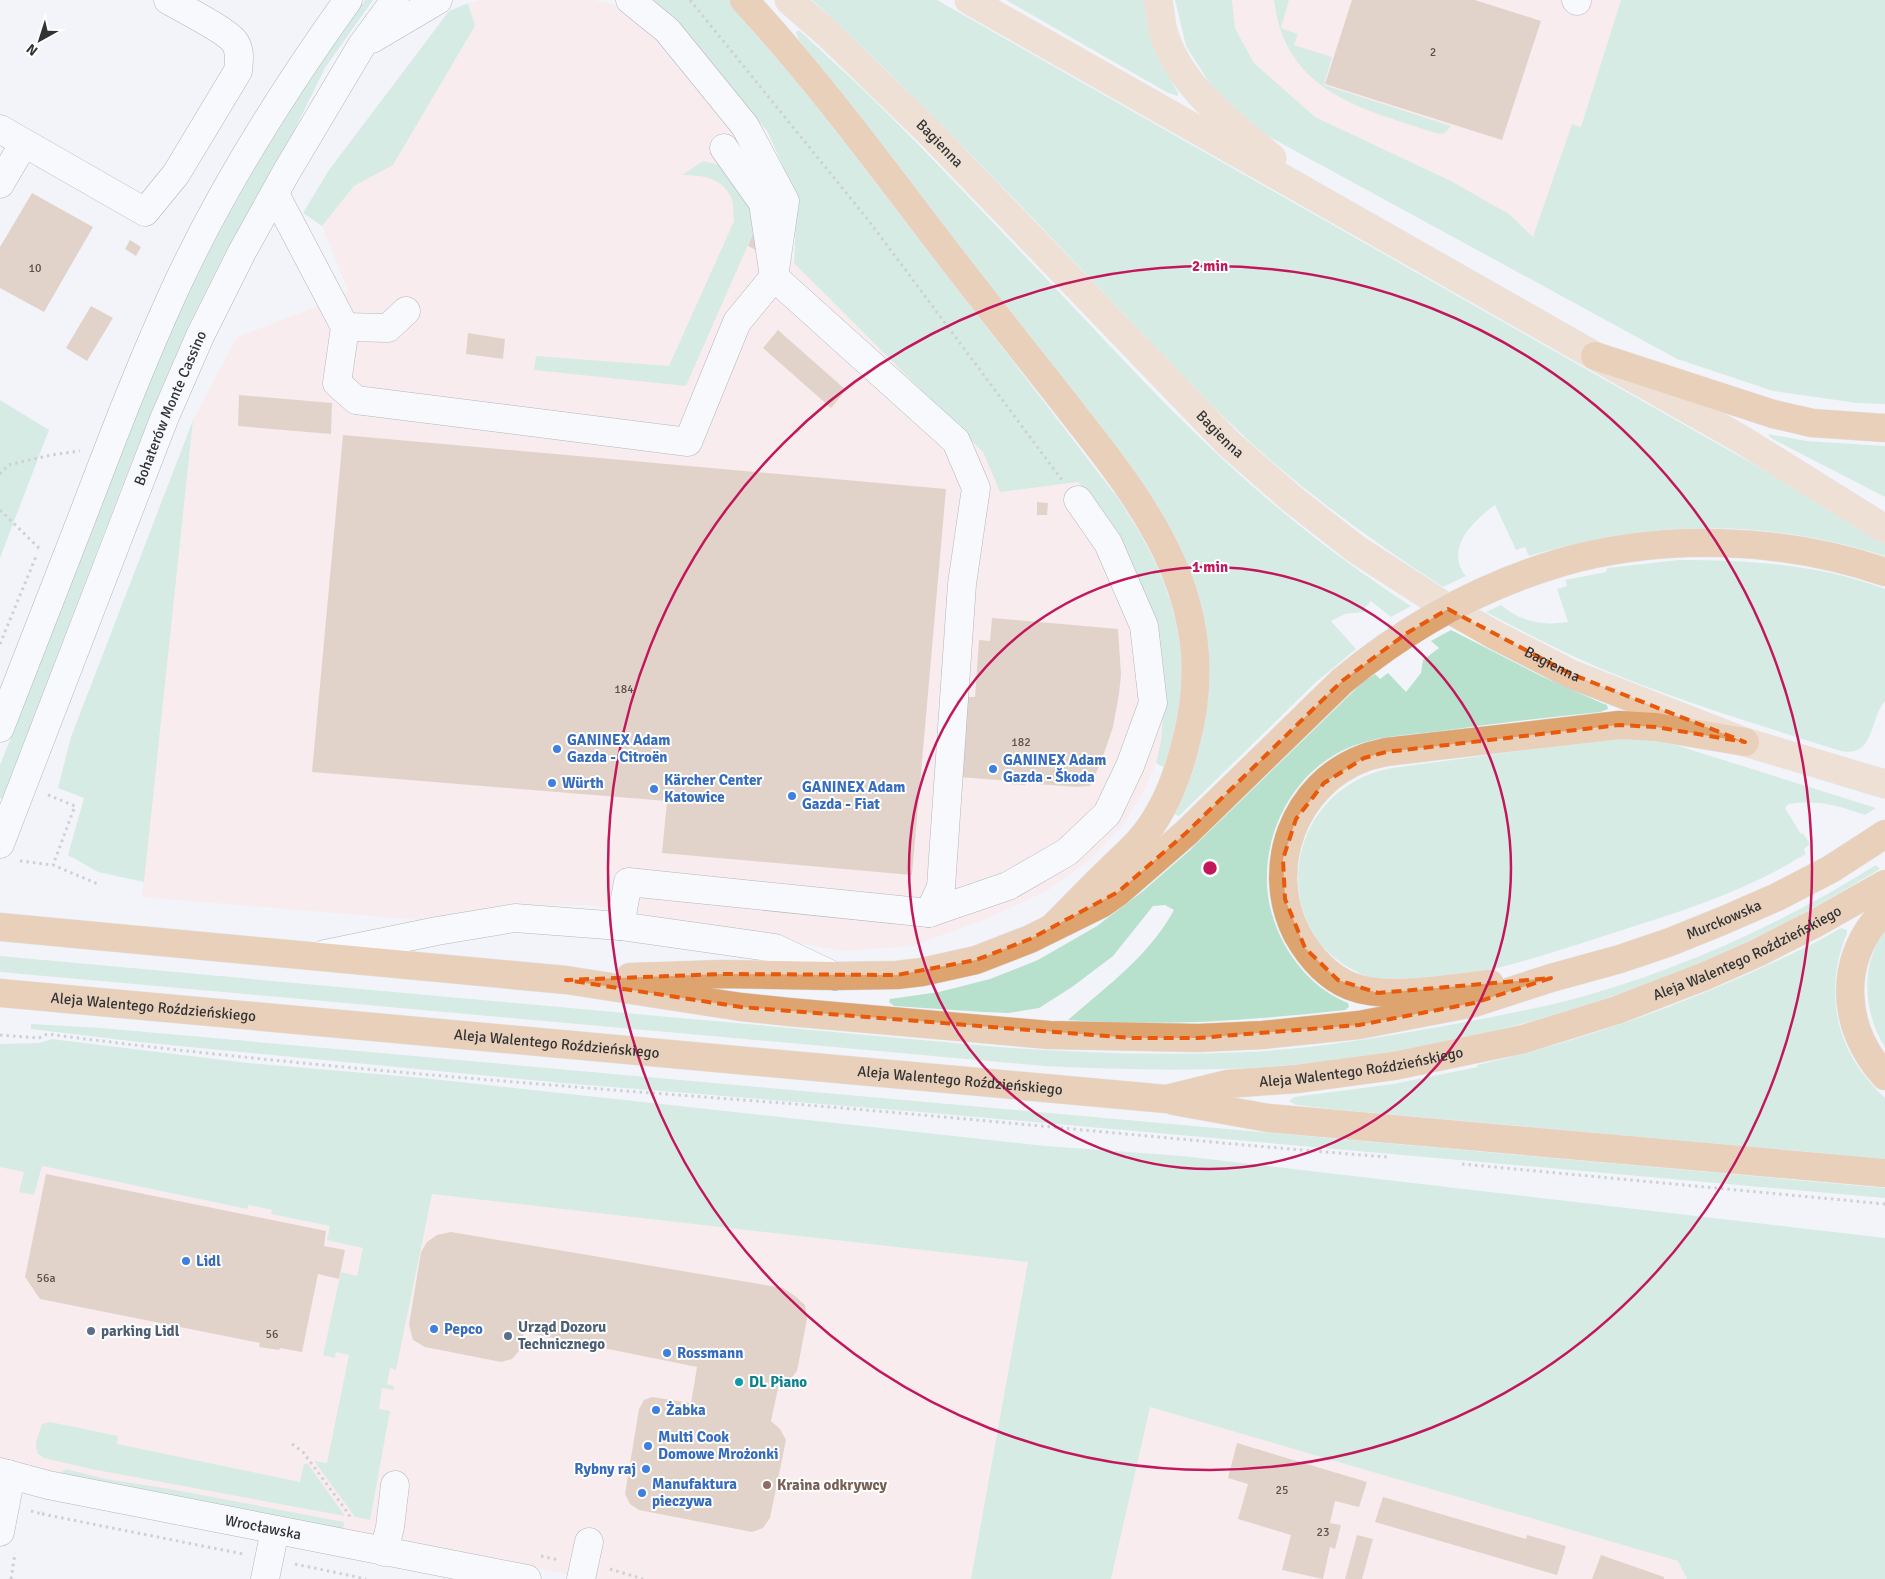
<svg xmlns="http://www.w3.org/2000/svg" width="1885" height="1579" viewBox="0 0 1885 1579" font-family="Signika,sans-serif">
  <style>
    .commercial { fill: #fee3e1 }
    .green { fill: #b7e0cd }
    .building { fill: #ceac90 }
    .lines { fill: none; stroke-linecap: round; stroke-linejoin: round }
    .minor-casing { stroke: #696b6f; stroke-width: 29 }
    .major-casing { stroke: #d2d2d2; stroke-width: 29 }
    .highway-casing { stroke: #d2d2d2; stroke-width: 29 }
    .path { stroke: #a4a5a9; stroke-width: 3; stroke-dasharray: 2.5 4; stroke-linecap: butt }
    .minor { stroke: #fff; stroke-width: 28 }
    .major { stroke: #ebc8a9; stroke-width: 28 }
    .highway { stroke: #dda46f; stroke-width: 28 }
    .highway-bridge-casing { stroke: #d2d2d2; stroke-width: 29; stroke-linecap: butt }
    .highway-bridge { stroke: #dda46f; stroke-width: 28 }
    .marked { fill: none; stroke: #e8590c; stroke-width: 4; stroke-dasharray: 10 6; stroke-linejoin: round }
    .ring { fill: none; stroke: #c2185b; stroke-width: 2.5 }
    .shop-dot { fill: #3f7fe0; stroke: #fff; stroke-width: 2 }
    .service-dot { fill: #5c6f8a; stroke: #fff; stroke-width: 2 }
    .culture-dot { fill: #0f9aa8; stroke: #fff; stroke-width: 2 }
    .education-dot { fill: #8d6e63; stroke: #fff; stroke-width: 2 }
    .labels { text-anchor: middle; stroke-width: 4; stroke-linejoin: round; paint-order: stroke }
    .number-label { font-size: 12px; fill: #59514b }
    .street-label { font-size: 15px; fill: #323334; stroke: #fff }
    .shop-label { font-size: 15px; font-weight: bold; fill: #366cbe; stroke: #fff; text-anchor: start }
    .service-label { font-size: 15px; font-weight: bold; fill: #4e5e75; stroke: #fff; text-anchor: start }
    .culture-label { font-size: 15px; font-weight: bold; fill: #0d838f; stroke: #fff; text-anchor: start }
    .education-label { font-size: 15px; font-weight: bold; fill: #785e54; stroke: #fff; text-anchor: start }
    .centre { fill: #c2185b; stroke: #fff; stroke-width: 2.5 }
    .ring-label { font-size: 15px; text-anchor: middle; font-weight: bold; fill: #c2185b; stroke: #fff; stroke-width: 4; stroke-linejoin: round; paint-order: stroke }
  </style>
  <rect width="100%" height="100%" fill="#f2f4f9"/>
  <path class="commercial" d="M 480,0 L 594,0 L 620,6 L 649,27 L 739,139 L 771,196 L 794,263 L 983,452 L 1000,492 L 1078,482 L 1088,495 L 1165,697 L 1163,728 L 1156,763 L 1144,791 L 1123,825 L 1090,860 L 1048,890 L 987,919 L 912,946 L 843,951 L 587,905 L 504,905 L 431,921 L 142,897 L 193,420 L 237,337 L 321,305 L 348,291 L 322,226 L 354,186 L 393,165 L 475,26 L 468,3 Z
    M 1232,0 L 1651,0 L 1533,238 L 1509,214 L 1451,181 L 1315,117 L 1254,63 L 1235,28 Z
    M 0,1157 L 247,1209 L 249,1205 L 272,1210 L 272,1214 L 419,1192 L 1029,1262 L 971,1579 L 592,1579 L 44,1471 L 0,1458 Z
    M 1149,1406 L 1679,1561 L 1687,1579 L 1111,1579 Z"/>
  <path class="green" d="M 365,0 L 373,0 L 325,68 L 287,145 L 225,253 L 188,327 L 158,396 L 126,476 L 2,799 L 0,798 L 0,765 C 36,676 69,587 104,498 C 130,430 156,362 187,296 C 237,192 297,94 365,0 Z
    M 647,0 L 733,0 L 766,40 L 1117,497 C 1159,559 1189,624 1180,701 C 1178,723 1171,746 1165,768 L 1156,763 L 1161,740 L 1165,697 L 1088,495 L 1078,482 L 1000,492 L 983,452 L 794,263 L 797,197 L 767,131 L 666,13 Z
    M 812,0 L 937,0 L 1885,539 L 1885,556 C 1764,518 1650,520 1529,556 L 1525,547 L 1516,550 L 1495,505 C 1473,521 1444,549 1466,576 L 1443,587 C 1384,549 1328,509 1275,464 C 1213,411 1159,350 1103,292 C 1008,192 914,93 812,0 Z
    M 1006,0 L 1144,0 C 1149,34 1161,63 1178,93 L 1178,96 L 1168,93 Z
    M 1175,0 L 1232,0 L 1235,28 L 1254,63 L 1315,117 L 1451,181 L 1509,214 L 1533,237 L 1572,124 L 1581,127 L 1621,0 L 1885,0 L 1885,404 L 1857,403 L 1773,391 L 1677,359 L 1266,135 L 1226,106 L 1207,79 L 1186,46 Z
    M 1274,0 L 1289,0 L 1281,28 L 1298,34 L 1294,45 L 1332,57 L 1324,85 L 1451,126 L 1445,133 L 1439,134 C 1364,109 1285,94 1274,0 Z
    M 468,3 L 475,26 L 393,165 L 354,186 L 322,226 L 303,213 L 329,170 L 449,11 Z
    M 797,31 L 800,31 C 829,58 858,84 886,112 C 945,171 1002,232 1059,292 C 1118,354 1176,418 1240,475 C 1293,523 1351,567 1411,606 L 1391,617 L 1371,601 L 1364,609 L 1364,612 L 1345,614 L 1331,621 L 1356,649 L 1315,683 L 1179,816 L 1174,814 L 1194,767 L 1203,728 L 1208,693 L 1190,572 L 1178,546 L 1163,517 L 852,108 L 799,40 L 796,33 Z
    M 703,161 L 727,167 L 758,213 L 754,231 L 686,386 L 534,370 L 536,356 L 669,366 L 734,221 C 733,214 734,204 731,197 C 720,176 703,176 682,175 Z
    M 0,400 L 49,430 L 0,558 Z
    M 193,420 L 144,882 L 98,872 L 68,855 L 84,798 L 58,788 L 71,737 Z
    M 1768,434 L 1807,441 L 1885,446 L 1885,497 L 1786,446 L 1771,438 Z
    M 1679,560 C 1748,560 1819,564 1885,589 L 1885,701 C 1869,719 1875,758 1841,751 C 1768,728 1695,706 1624,678 C 1576,659 1531,636 1486,612 L 1501,605 C 1521,622 1542,626 1568,622 L 1557,589 L 1567,586 L 1565,580 L 1606,572 L 1607,568 Z
    M 1451,630 L 1541,676 L 1604,704 L 1607,705 L 1608,709 L 1600,712 C 1547,717 1494,724 1441,731 C 1410,735 1378,735 1348,748 C 1290,773 1258,841 1269,902 C 1277,944 1307,987 1348,1003 L 1349,1007 L 1345,1010 C 1254,1020 1161,1027 1068,1020 C 1107,986 1149,956 1174,910 L 1165,905 L 1153,906 L 1113,956 L 1072,987 L 1039,1008 L 1008,1013 L 984,1012 L 894,1006 L 889,1002 L 890,999 L 939,992 L 990,979 L 1038,960 L 1097,926 L 1142,892 L 1189,851 L 1363,682 L 1375,674 L 1380,679 L 1388,673 L 1406,692 L 1421,673 L 1423,660 L 1439,648 L 1431,641 Z
    M 1615,738 L 1663,741 L 1876,808 L 1865,815 C 1835,805 1820,800 1788,804 L 1785,808 L 1801,834 L 1803,833 L 1810,844 L 1804,849 L 1806,854 C 1791,862 1776,872 1760,879 C 1711,903 1659,918 1607,935 C 1564,949 1521,963 1477,973 C 1465,976 1452,980 1440,982 C 1428,984 1387,983 1376,979 C 1264,947 1276,790 1392,768 Z
    M 1876,865 L 1880,869 C 1843,891 1807,912 1769,931 C 1619,1005 1456,1050 1290,1065 C 1208,1072 1126,1070 1044,1066 L 0,972 L 0,956 L 999,1047 C 1082,1053 1164,1056 1246,1052 C 1309,1049 1371,1039 1432,1028 C 1473,1021 1514,1013 1554,1004 C 1667,976 1777,927 1876,865 Z
    M 1841,928 L 1847,930 L 1847,933 C 1827,981 1832,1034 1864,1075 C 1871,1083 1877,1091 1885,1098 L 1885,1159 L 1331,1109 L 1296,1105 L 1289,1101 L 1294,1097 L 1393,1084 L 1478,1067 L 1477,1065 C 1574,1043 1669,1010 1759,969 C 1787,956 1815,944 1841,928 Z
    M 1885,931 L 1885,1047 C 1867,1020 1861,979 1875,948 C 1877,942 1882,937 1885,931 Z
    M 31,1024 L 102,1028 L 1885,1188 L 1885,1198 L 920,1112 L 562,1083 L 138,1042 L 31,1029 Z
    M 52,1039 L 248,1063 L 424,1078 L 1046,1146 L 1182,1156 L 1885,1238 L 1885,1579 L 1687,1579 L 1678,1561 L 1150,1407 L 1111,1579 L 971,1579 L 1028,1262 L 432,1194 L 396,1370 L 390,1368 L 387,1384 L 394,1386 L 394,1390 L 382,1388 L 379,1409 L 390,1411 L 370,1520 L 355,1517 L 314,1461 L 327,1463 L 349,1355 L 336,1352 L 335,1358 L 323,1355 L 341,1272 L 357,1276 L 363,1248 L 327,1240 L 330,1226 L 271,1214 L 272,1210 L 249,1205 L 247,1209 L 42,1166 L 34,1195 L 19,1192 L 24,1172 L 0,1167 L 0,1044 L 39,1043 Z
    M 50,1422 L 118,1436 L 117,1444 L 300,1482 L 304,1464 L 308,1464 L 345,1516 L 91,1469 L 44,1458 L 37,1453 L 36,1442 L 42,1424 Z
    M 66,1469 L 106,1479 L 170,1489 L 344,1522 L 343,1530 L 59,1474 Z"/>
  <path class="building" d="M 1352,0 L 1475,0 L 1541,21 L 1502,140 L 1325,84 Z
    M 32,193 L 93,227 L 44,312 L 0,288 L 0,247 Z
    M 754,231 L 758,251 L 748,246 Z
    M 130,240 L 141,247 L 136,256 L 125,249 Z
    M 91,306 L 113,318 L 87,361 L 66,348 Z
    M 778,330 L 846,390 L 831,408 L 763,348 Z
    M 468,333 L 505,339 L 503,359 L 466,354 Z
    M 239,395 L 332,403 L 331,434 L 238,426 Z
    M 343,435 L 946,489 L 912,875 L 662,853 L 667,801 L 312,772 Z
    M 1037,502 L 1048,503 L 1047,515 L 1037,515 Z
    M 992,618 L 1118,629 L 1121,675 L 1119,694 L 1113,727 L 1101,762 L 1090,786 L 1076,787 L 1025,783 L 1025,785 L 1011,784 L 1011,781 L 959,777 L 966,697 L 975,697 L 979,640 L 990,641 Z
    M 46,1174 L 326,1231 L 324,1246 L 345,1250 L 339,1279 L 318,1274 L 302,1352 L 280,1348 L 279,1350 L 259,1347 L 260,1343 L 40,1299 L 25,1277 Z
    M 451,1232 L 783,1288 L 795,1296 L 805,1305 L 807,1319 L 797,1371 L 790,1380 L 779,1384 L 771,1421 L 780,1429 L 786,1440 L 770,1518 L 763,1528 L 752,1532 L 639,1510 L 630,1504 L 625,1494 L 639,1409 L 644,1400 L 652,1397 L 691,1403 L 697,1367 L 524,1332 L 520,1350 L 512,1359 L 501,1362 L 425,1347 L 413,1340 L 409,1325 L 421,1252 L 427,1242 L 437,1235 Z
    M 1237,1443 L 1367,1482 L 1359,1507 L 1335,1501 L 1330,1523 L 1341,1525 L 1335,1549 L 1330,1547 L 1323,1579 L 1282,1570 L 1291,1535 L 1238,1519 L 1248,1484 L 1228,1478 Z
    M 1383,1497 L 1526,1539 L 1527,1535 L 1566,1546 L 1557,1575 L 1375,1522 Z
    M 1357,1535 L 1373,1539 L 1362,1579 L 1345,1579 Z
    M 1601,1555 L 1664,1577 L 1664,1579 L 1592,1579 Z"/>
  <g class="lines">
    <defs>
      <g id="minor">
        <path d="M 1576,0 L 1577,1"/>
        <path d="M 372,39 L 438,0"/>
        <path d="M 0,129 L 145,212 L 176,174 L 238,71 C 239,61 241,50 234,41 C 224,29 183,9 168,0"/>
        <path d="M 724,148 L 763,203 L 774,277 L 956,441 L 976,488 L 962,584 L 941,887 L 929,913"/>
        <path d="M 0,184 L 24,143"/>
        <path d="M 275,194 L 345,327 L 337,383 L 356,400 L 688,442 L 737,322 L 774,277 L 785,201 L 745,126 L 667,30 L 630,0"/>
        <path d="M 345,327 L 388,328 L 406,311"/>
        <path d="M 0,728 C 28,657 55,586 83,515 C 112,439 141,363 175,289 C 222,187 282,92 348,0"/>
        <path id="s1" d="M 0,844 L 164,419 L 200,336 L 242,252 L 287,171 L 362,45 L 395,0"/>
        <path d="M 620,926 L 628,882 L 929,913 L 1008,886 L 1067,852 L 1107,814 L 1130,766 L 1153,703 L 1144,626 L 1108,543 L 1078,500"/>
        <path d="M 325,954 L 437,931 L 515,918 L 620,926 L 775,948 L 834,976"/>
        <path id="s2" d="M 0,1472 L 48,1485 L 527,1579"/>
        <path d="M 0,1532 L 8,1491 L 8,1474"/>
        <path d="M 384,1552 L 390,1527 L 395,1485"/>
        <path d="M 265,1579 L 275,1530"/>
        <path d="M 581,1579 L 589,1542"/>
      </g>
      <g id="major">
        <path id="s3" d="M 789,0 L 829,35 L 928,131 L 1228,443 L 1292,499 L 1356,549 L 1449,609 L 1493,634 L 1571,674 L 1745,742 L 1885,784"/>
        <path d="M 969,0 L 1741,439 L 1885,529"/>
        <path d="M 1158,0 C 1160,10 1161,21 1163,31 C 1179,87 1230,122 1272,158"/>
      </g>
      <g id="highway">
        <path d="M 744,0 C 832,95 907,203 987,304 C 1017,343 1048,381 1078,420 C 1155,517 1221,611 1186,742 C 1178,775 1166,807 1145,834 C 1136,846 1124,856 1114,866 C 1093,886 1074,906 1054,926"/>
        <path d="M 1595,356 L 1773,414 L 1812,423 L 1885,428"/>
        <path d="M 1559,563 C 1664,533 1782,537 1885,572"/>
        <path d="M 1885,910 C 1837,958 1840,1027 1885,1076"/>
        <path id="s4" d="M 0,927 L 566,980 L 741,1007 L 789,1012 L 1049,1035 L 1198,1038 L 1263,1035 L 1359,1025 L 1474,1003 L 1551,978 L 1620,959 L 1670,942 L 1722,921 L 1777,897 L 1831,869 L 1885,834"/>
        <path d="M 630,977 L 721,974 L 834,976 L 897,975 L 922,972 L 976,960 L 1030,939 L 1101,904 L 1118,892 L 1186,833 L 1342,681"/>
        <path d="M 1490,984 C 1449,988 1388,1001 1350,986 C 1326,976 1310,957 1297,934 C 1263,868 1294,784 1364,758 C 1371,755 1379,754 1386,752 L 1619,725 L 1656,727 L 1745,742"/>
        <path id="s5" d="M 0,993 L 1166,1099 L 1227,1084 L 1297,1079 L 1394,1066 L 1524,1039 L 1617,1010 L 1705,976 L 1757,953 L 1816,923 L 1885,884"/>
        <path d="M 1174,1101 L 1268,1118 L 1885,1173"/>
      </g>
    </defs>
    <use href="#minor" class="minor-casing"/>
    <use href="#major" class="major-casing"/>
    <use href="#highway" class="highway-casing"/>
    <path class="path" d="M 690,0 L 869,221 L 1062,480
      M 0,474 L 8,465 L 51,455 L 80,451
      M 0,510 L 41,550
      M 0,644 L 37,554
      M 48,795 L 75,806 L 53,865
      M 20,861 L 53,865 L 98,884
      M 0,1035 L 39,1038 L 47,1034 C 291,1066 536,1084 781,1103 C 983,1119 1184,1141 1387,1157
      M 1462,1164 L 1885,1204
      M 292,1444 L 303,1452 L 348,1513 L 351,1519
      M 31,1511 L 42,1514 L 43,1512
      M 42,1514 L 243,1554
      M 541,1556 L 559,1560
      M 295,1564 L 366,1579
      M 610,1569 L 643,1579
      M 11,1579 L 15,1553"/>
    <use href="#minor" class="minor"/>
    <use href="#major" class="major"/>
    <use href="#highway" class="highway"/>
    <defs>
      <path id="highway-bridge" d="M 1342,681 C 1406,628 1479,587 1559,563"/>
    </defs>
    <use href="#highway-bridge" class="highway-bridge-casing"/>
    <use href="#highway-bridge" class="highway-bridge"/>
  </g>
  <path d="M0 0H1885V1579H0ZM 1448,609 L 1571,674 L 1745,742 L 1656,727 L 1619,725 L 1386,752 L 1364,758 L 1324,783 L 1296,819 L 1283,859 L 1285,899 L 1305,948 L 1338,980 L 1378,993 L 1551,978 L 1474,1003 L 1359,1025 L 1198,1038 L 1131,1038 L 741,1007 L 566,980 L 721,974 L 897,975 L 976,960 L 1030,939 L 1118,892 L 1186,833 L 1342,681 L 1407,633 Z" fill="#f2f4f9" fill-opacity=".55" fill-rule="evenodd"/>
  <path class="marked" d="M 1448,609 L 1571,674 L 1745,742 L 1656,727 L 1619,725 L 1386,752 L 1364,758 L 1324,783 L 1296,819 L 1283,859 L 1285,899 L 1305,948 L 1338,980 L 1378,993 L 1551,978 L 1474,1003 L 1359,1025 L 1198,1038 L 1131,1038 L 741,1007 L 566,980 L 721,974 L 897,975 L 976,960 L 1030,939 L 1118,892 L 1186,833 L 1342,681 L 1407,633 Z"/>
  <g class="ring">
    <circle cx="1210" cy="868" r="301"/>
    <circle cx="1210" cy="868" r="602"/>
  </g>
  <g class="shop-dot">
    <circle cx="557" cy="749" r="5"/>
    <circle cx="993" cy="769" r="5"/>
    <circle cx="552" cy="783" r="5"/>
    <circle cx="654" cy="789" r="5"/>
    <circle cx="792" cy="796" r="5"/>
    <circle cx="186" cy="1261" r="5"/>
    <circle cx="434" cy="1329" r="5"/>
    <circle cx="667" cy="1353" r="5"/>
    <circle cx="656" cy="1410" r="5"/>
    <circle cx="648" cy="1446" r="5"/>
    <circle cx="646" cy="1469" r="5"/>
    <circle cx="642" cy="1493" r="5"/>
  </g>
  <g class="service-dot">
    <circle cx="91" cy="1331" r="5"/>
    <circle cx="508" cy="1336" r="5"/>
  </g>
  <circle class="culture-dot" cx="739" cy="1382" r="5"/>
  <circle class="education-dot" cx="767" cy="1485" r="5"/>
  <g class="labels">
    <g class="number-label">
      <text x="1433" y="56">2</text>
      <text x="35" y="272">10</text>
      <text x="624" y="693">184</text>
      <text x="1021" y="746">182</text>
      <text x="46" y="1282">56a</text>
      <text x="272" y="1338">56</text>
      <text x="1282" y="1494">25</text>
      <text x="1323" y="1536">23</text>
    </g>
    <g class="street-label">
      <text dy="5" stroke="none"><textPath href="#s3" startOffset="208">Bagienna</textPath></text>
      <text dy="5" stroke="none"><textPath href="#s1" startOffset="468">Bohaterów Monte Cassino</textPath></text>
      <text dy="5" stroke="none"><textPath href="#s3" startOffset="612">Bagienna</textPath></text>
      <text dy="5" stroke="none"><textPath href="#s3" startOffset="1018">Bagienna</textPath></text>
      <text dy="5" stroke="none"><textPath href="#s4" startOffset="1746">Murckowska</textPath></text>
      <text dy="5" stroke="none"><textPath href="#s5" startOffset="1774">Aleja Walentego Roździeńskiego</textPath></text>
      <text dy="5" stroke="none"><textPath href="#s5" startOffset="154">Aleja Walentego Roździeńskiego</textPath></text>
      <text dy="5" stroke="none"><textPath href="#s5" startOffset="559">Aleja Walentego Roździeńskiego</textPath></text>
      <text dy="5" stroke="none"><textPath href="#s5" startOffset="1369">Aleja Walentego Roździeńskiego</textPath></text>
      <text dy="5" stroke="none"><textPath href="#s5" startOffset="964">Aleja Walentego Roździeńskiego</textPath></text>
      <text dy="5" stroke="none"><textPath href="#s2" startOffset="269">Wrocławska</textPath></text>
    </g>
    <g class="shop-label">
      <text x="567" y="745">GANINEX Adam<tspan x="567" dy="17">Gazda - Citroën</tspan></text>
      <text x="1003" y="765">GANINEX Adam<tspan x="1003" dy="17">Gazda - Škoda</tspan></text>
      <text x="664" y="785">Kärcher Center<tspan x="664" dy="17">Katowice</tspan></text>
      <text x="562" y="788">Würth</text>
      <text x="802" y="792">GANINEX Adam<tspan x="802" dy="17">Gazda - Fiat</tspan></text>
      <text x="196" y="1266">Lidl</text>
      <text x="444" y="1334">Pepco</text>
      <text x="677" y="1358">Rossmann</text>
      <text x="666" y="1415">Żabka</text>
      <text x="658" y="1442">Multi Cook<tspan x="658" dy="17">Domowe Mrożonki</tspan></text>
      <text x="636" y="1474" text-anchor="end">Rybny raj</text>
      <text x="652" y="1489">Manufaktura<tspan x="652" dy="17">pieczywa</tspan></text>
    </g>
    <g class="service-label">
      <text x="518" y="1332">Urząd Dozoru<tspan x="518" dy="17">Technicznego</tspan></text>
      <text x="101" y="1336">parking Lidl</text>
    </g>
    <g class="culture-label">
      <text x="749" y="1387">DL Piano</text>
    </g>
    <g class="education-label">
      <text x="777" y="1490">Kraina odkrywcy</text>
    </g>
  </g>
  <circle cx="1210" cy="868" r="8" class="centre"/>
  <g class="ring-label">
    <text x="1210" y="271">2 min</text>
    <text x="1210" y="572">1 min</text>
  </g>
  <g transform="translate(40 40) rotate(219)" stroke="#ffffff" stroke-width="4" paint-order="stroke">
  <path d="M0-4L9 19L0 12L-9 19Z" fill="#323334"/>
  <text y="-8" font-size="14" font-weight="bold" text-anchor="middle" fill="#323334">N</text>
  </g>
</svg>
